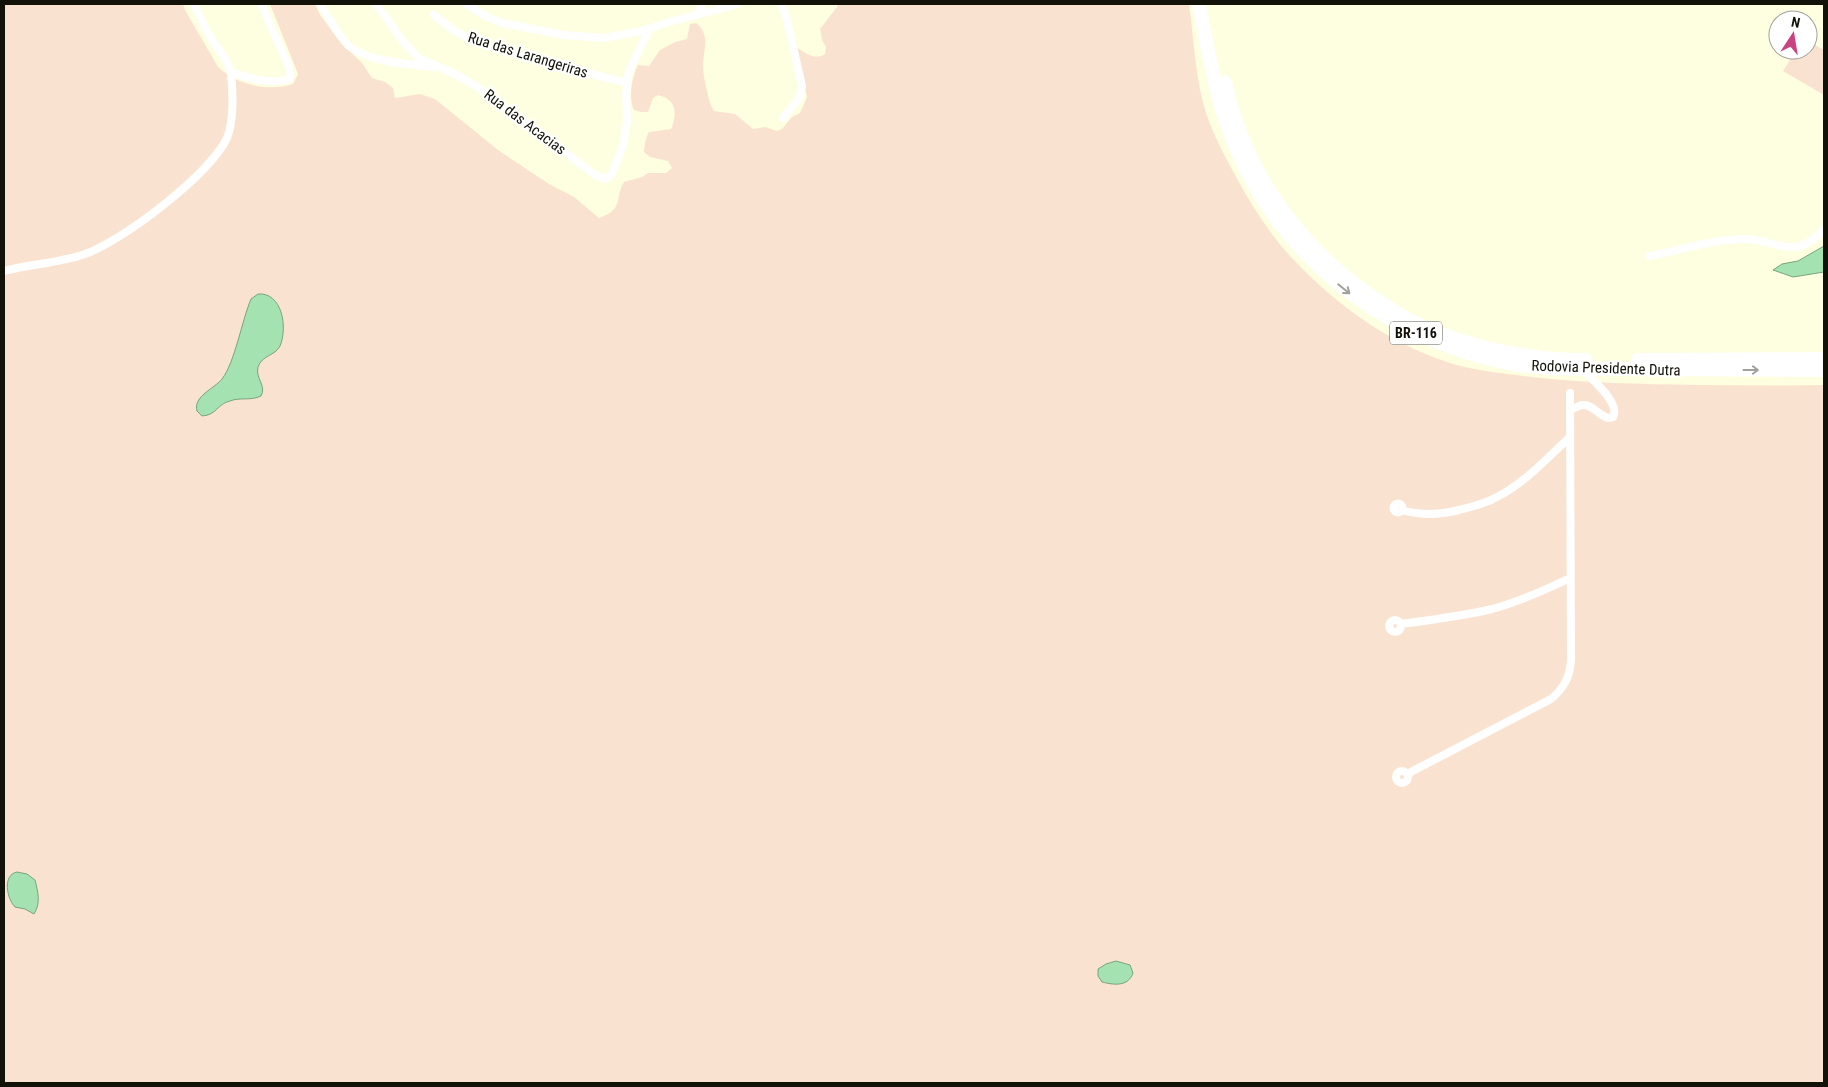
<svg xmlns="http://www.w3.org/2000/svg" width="1828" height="1087" viewBox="0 0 1828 1087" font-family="'Roboto Condensed',sans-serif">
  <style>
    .green { fill: #f9e3d0 }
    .water { fill: #a4e3b1; stroke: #78a47e }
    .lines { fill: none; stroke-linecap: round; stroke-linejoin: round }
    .minor { stroke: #fff; stroke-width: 8 }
    .motorway { stroke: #fff; stroke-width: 14 }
    .oneway { stroke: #a1a09c }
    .labels { text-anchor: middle; stroke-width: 4.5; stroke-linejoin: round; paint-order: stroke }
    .shield { fill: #fff; stroke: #5a5952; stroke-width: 1 }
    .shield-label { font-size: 14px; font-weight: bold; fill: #131208 }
    .street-label { font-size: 15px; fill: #131208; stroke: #fff }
  </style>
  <rect width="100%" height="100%" fill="#fefee1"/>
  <path class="green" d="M 4,4 L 183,4 L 185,10 L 218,67 C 237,85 268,92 293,84 L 298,74 L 270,4 L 315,4 L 320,15 L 342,44 L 362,63 L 372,78 L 385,82 L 393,88 L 395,98 L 420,94 L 435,99 L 498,150 L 549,184 L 574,197 L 599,218 C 625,209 614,198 624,182 L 642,177 L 648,173 L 666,173 L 672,168 L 668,161 L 650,157 L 644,152 C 644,147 646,136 649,132 L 671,129 L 672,127 C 677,112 676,99 658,95 L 653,98 L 648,112 L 641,112 L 634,110 C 628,97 632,77 638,65 L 649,66 L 660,50 L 675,42 L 687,39 L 690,24 L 696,23 C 711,34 703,51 703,66 C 703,75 709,105 714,111 L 735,114 L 753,129 L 765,127 L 777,131 L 782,129 L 792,117 L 800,113 L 807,97 L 796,47 C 805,53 816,61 825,54 L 826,47 L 822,40 L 820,29 L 837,7 L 838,4 L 1189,4 C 1194,40 1195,78 1206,113 C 1213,134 1224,155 1235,175 C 1250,203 1268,232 1290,256 C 1333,302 1386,342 1447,362 C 1473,371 1503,373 1531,377 C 1586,383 1641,384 1696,385 C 1739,385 1782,386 1824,385 L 1824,1083 L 4,1083 Z
    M 1808,41 L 1824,50 L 1824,95 L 1783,71 L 1796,50 L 1808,50 Z"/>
  <path class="water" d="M 1824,246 L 1824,272 L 1793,277 L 1773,270 L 1782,264 L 1798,261 Z
    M 258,294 C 282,292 288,327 280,346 C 275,356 262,355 258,367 C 255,378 267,386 261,396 C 251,401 240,397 230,401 C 217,404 217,415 202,416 L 197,411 C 193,396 214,389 222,379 C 235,362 242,320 251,299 Z
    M 17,872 L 27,874 L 35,880 C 38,892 41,903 34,914 L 25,909 L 15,907 C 7,899 2,875 17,872 Z
    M 1116,961 L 1130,965 L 1133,973 C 1128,987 1114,985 1102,982 L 1098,976 L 1098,969 L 1106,964 Z"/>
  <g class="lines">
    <path class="minor" d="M 320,4 C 329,17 337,35 349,46 C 368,62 408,64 432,67
      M 376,4 L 402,40 L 418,58 L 453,73 L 476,86 L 595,175 L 605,179 L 612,174 L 623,145 L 627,122 L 626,95 L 628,75 L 632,64 L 650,28
      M 466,4 L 485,16 L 502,23 L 563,35 L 604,38 L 642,31 L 669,22 L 738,4
      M 780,4 L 785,12 L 802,86 L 800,97 L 783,118
      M 434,15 L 453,30 L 471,40 L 525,57 L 627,83
      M 697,15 L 702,4
      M 231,72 C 247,78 273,85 289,79 L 290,75 L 288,65 L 261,4
      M 1650,256 C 1681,250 1713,239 1745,239 C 1762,239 1778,248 1795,247 C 1807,246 1816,238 1824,229
      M 4,271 C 31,264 59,263 85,254 C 123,241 210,174 227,138 C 234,121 233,92 231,74 C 229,60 215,46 209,35 C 203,25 199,14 194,4
      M 1570,410 C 1574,409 1577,406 1582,405 C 1593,404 1598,415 1608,418 L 1613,417 C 1621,403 1591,378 1581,369
      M1393.5 508a4.5 4.5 0 1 1 9 0a4.5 4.5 0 1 1-9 0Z
      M 1402,510 C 1421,516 1439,515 1459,510 C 1471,507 1484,504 1495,498 C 1524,484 1547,458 1570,437
      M1389 626a6 6 0 1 1 12 0a6 6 0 1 1-12 0Z
      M 1401,624 C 1431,620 1462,616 1492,609 C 1519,602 1545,590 1570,578
      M1396 777a6 6 0 1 1 12 0a6 6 0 1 1-12 0Z
      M 1407,774 L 1551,699 C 1564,688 1570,677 1571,660 L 1570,393"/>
    <path class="motorway" d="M 1199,4 C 1206,40 1212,78 1223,113 C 1264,246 1378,339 1513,364 C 1551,371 1590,368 1629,369 C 1694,369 1759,370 1824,370
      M 1225,82 C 1244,172 1301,250 1377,300 C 1390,309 1403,317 1417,324 C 1470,348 1528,360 1586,360
      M 1638,360 L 1824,359"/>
  </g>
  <defs><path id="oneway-shaft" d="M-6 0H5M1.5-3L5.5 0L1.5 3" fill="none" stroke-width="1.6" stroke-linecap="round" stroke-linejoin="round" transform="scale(1.25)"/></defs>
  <g class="oneway">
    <use href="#oneway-shaft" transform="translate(1344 289) rotate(39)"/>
    <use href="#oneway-shaft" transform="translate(1751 370)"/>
  </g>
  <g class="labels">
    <rect class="shield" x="1390" y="321.5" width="52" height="23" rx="4"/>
    <g class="shield-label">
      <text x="1416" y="338">BR-116</text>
    </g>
    <g class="street-label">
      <text transform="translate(528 55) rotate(17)" y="5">Rua das Larangeriras</text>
      <text transform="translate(525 122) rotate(37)" y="5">Rua das Acacias</text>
      <text transform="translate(1606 368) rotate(2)" y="5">Rodovia Presidente Dutra</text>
    </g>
  </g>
  <rect width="1828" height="1087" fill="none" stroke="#131208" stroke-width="10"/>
  <g transform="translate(1793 35) rotate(12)"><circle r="24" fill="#ffffff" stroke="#a1a09c"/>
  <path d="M0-4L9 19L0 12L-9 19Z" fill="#ca427f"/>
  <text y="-8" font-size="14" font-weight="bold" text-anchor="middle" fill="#131208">N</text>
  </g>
</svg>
